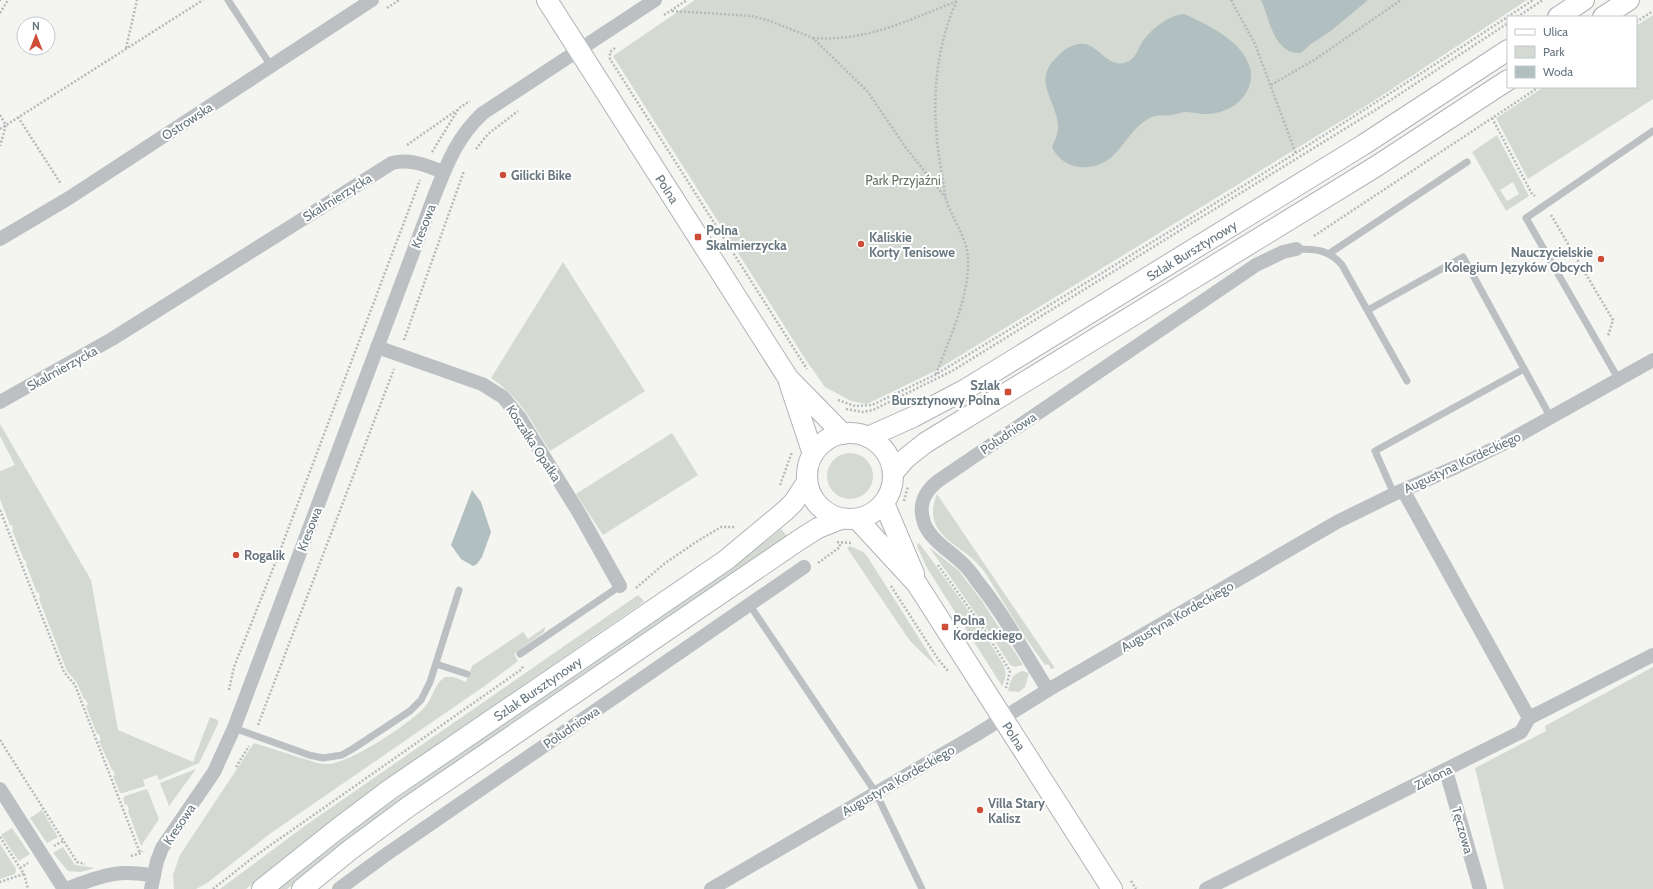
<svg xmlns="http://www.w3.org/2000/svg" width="1653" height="889" viewBox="0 0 1653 889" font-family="Cabin,sans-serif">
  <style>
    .green { fill: #d4d9d1; fill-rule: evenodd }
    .water { fill: #b2bfc1 }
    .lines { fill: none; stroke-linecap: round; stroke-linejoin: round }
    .secondary-casing { stroke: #afb4b7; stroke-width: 22 }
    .path { stroke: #b6b9bb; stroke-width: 2.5; stroke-dasharray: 2 2; stroke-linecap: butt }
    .lane { stroke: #bcc0c2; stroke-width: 7 }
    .street { stroke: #bcc0c2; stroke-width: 14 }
    .secondary { stroke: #fff; stroke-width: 20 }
    .poi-dot { fill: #cc4e39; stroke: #fff; stroke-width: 1.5 }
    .labels { text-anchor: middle; stroke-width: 4; stroke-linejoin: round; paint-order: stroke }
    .street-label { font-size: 13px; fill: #67767e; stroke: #fff }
    .poi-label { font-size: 13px; font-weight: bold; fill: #67767e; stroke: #fff; text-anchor: start }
    .park-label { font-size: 13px; fill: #6a7765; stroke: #fff }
  </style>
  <rect width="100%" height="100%" fill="#f4f4f1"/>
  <path class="green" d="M 695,0 L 1527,0 L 1372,102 L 935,371 L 867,404 L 851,401 L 825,387 L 806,360 L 613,56 Z
    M 1653,15 L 1653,99 L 1528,179 L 1496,118 L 1544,87 L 1636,87 L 1636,26 Z
    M 1497,135 L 1529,196 L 1506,211 L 1472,152 ZM 1513,182 L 1519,194 L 1507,201 L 1500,190 Z
    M 563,262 L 645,391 L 550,451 C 531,421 521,398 491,378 Z
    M 0,424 L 91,580 L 118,730 L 193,762 L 210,717 L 218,720 L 218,724 L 199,763 L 159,780 L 157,775 L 143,780 L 145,786 L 123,793 L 120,793 L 113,776 L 115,775 L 113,770 L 112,770 L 99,741 L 101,740 L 99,734 L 97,734 L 86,706 L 88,704 L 85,699 L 84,699 L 77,683 L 67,671 L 39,599 L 40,598 L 39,592 L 37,593 L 26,564 L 27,563 L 25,560 L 24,560 L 12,530 L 13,530 L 12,525 L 10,525 L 0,499 L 0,471 L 15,465 L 0,436 Z
    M 672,433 L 698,475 L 603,535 L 576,494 Z
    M827 476a23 23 0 1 1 46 0a23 23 0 1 1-46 0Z
    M 937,494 L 1055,668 L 1051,669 L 1048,664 L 1045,665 L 1023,634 L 986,574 C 982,569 977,563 972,558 C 949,540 923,528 937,494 Z
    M 781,529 L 787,536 L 345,842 L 287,889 L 278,889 L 381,809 L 744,559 Z
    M 918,543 L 920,544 L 979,625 L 1004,666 C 1006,673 1006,679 1002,686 L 927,568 L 917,546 Z
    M 850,546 L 863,552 L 867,556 L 938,668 L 910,641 L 847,548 Z
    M 929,547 L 959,571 L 982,601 L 1023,665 L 1015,667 L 1010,665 L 993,638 Z
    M 638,595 L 644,601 L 638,606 L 446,738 L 341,813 L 246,889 L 220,889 L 306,825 Z
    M 545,627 L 544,632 L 514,654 L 518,661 L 486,685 L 271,833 L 207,883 L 196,889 L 174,889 L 173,875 L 180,855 L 254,743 C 270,748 286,753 301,758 C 309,760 317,764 325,764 C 347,766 407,725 423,709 C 433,700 433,685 445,677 L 453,677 L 466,682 L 472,666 L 523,632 L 528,639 Z
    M 1653,667 L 1653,889 L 1504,889 L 1475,768 L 1546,731 L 1545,726 Z
    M 1023,671 L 1029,673 L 1025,687 L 1019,692 L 1008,691 C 1011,680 1011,674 1023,671 Z
    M 196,769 L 169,806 L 160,783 Z
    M 147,789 L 159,819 L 141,846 L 128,811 L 129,810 L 127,804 L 125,805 L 123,799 L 125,796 Z
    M 42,810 L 58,837 L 47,843 L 30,818 Z
    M 12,828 L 30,854 L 19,861 L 1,835 Z
    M 0,844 L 16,869 L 15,874 L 0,879 Z
    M 63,847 L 75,865 L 95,868 L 80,872 L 68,871 L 53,853 Z"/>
  <path class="water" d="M 1261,0 L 1368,0 L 1332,30 L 1311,44 L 1301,53 C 1273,54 1270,19 1261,0 Z
    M 1184,14 C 1208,25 1242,40 1250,68 C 1252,74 1251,85 1247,91 C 1239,107 1220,115 1201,114 C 1196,113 1191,112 1186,112 C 1181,112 1177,114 1172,115 C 1163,116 1156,114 1148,119 C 1125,132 1119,164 1089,167 C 1073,169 1058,161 1052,147 C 1055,140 1059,133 1058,124 C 1055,99 1032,80 1057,57 C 1063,51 1067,47 1075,45 C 1098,37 1106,73 1129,61 C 1135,58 1138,50 1141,44 C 1150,30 1168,15 1184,14 Z
    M 472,490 L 481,502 L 491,532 L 482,557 L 477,564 L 473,566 L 461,559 L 451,545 Z"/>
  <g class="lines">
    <defs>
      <g id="secondary">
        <path id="s1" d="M 547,0 L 788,378 L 843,434"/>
        <path d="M 1558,17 L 1584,0"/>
        <path d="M 1603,17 L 1629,0"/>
        <path d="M 789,382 L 813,454"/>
        <circle cx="850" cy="476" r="43"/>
        <path id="s2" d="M 868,437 L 913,417 L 966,389 L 1363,145 L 1508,50"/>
        <path d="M 893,473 L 905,459 L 925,443 L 1375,167 L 1508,80"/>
        <path d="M 884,503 L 914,574"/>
        <path id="s3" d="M 857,519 L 917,584 L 1112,889"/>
        <path id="s4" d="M 262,889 L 336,830 L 389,790 L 726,560 L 786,510 L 794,502 L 807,482"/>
        <path d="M 302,889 L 350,850 L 408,807 L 799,540 L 818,528 L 841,519"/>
      </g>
    </defs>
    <use href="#secondary" class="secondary-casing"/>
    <path class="path" d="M 0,0 L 1,0
      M 1231,0 L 1255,44 L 1296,154
      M 387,8 L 399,0
      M 672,11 L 752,16 L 770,21 L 813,38 L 868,92 L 906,148 L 945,197
      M 0,13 L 8,0
      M 664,15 L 687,0
      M 1517,17 L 1543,0
      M 1636,22 L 1653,11
      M 813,38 C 867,42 908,20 957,1
      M 126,48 L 137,0
      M 615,48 L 610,52 L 610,59 L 807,369
      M 1271,85 L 1314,60 L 1401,0
      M 0,115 L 6,125 L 0,146
      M 18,117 L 61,184
      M 1492,118 L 1532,194 L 1535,196
      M 0,129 L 203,0
      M 407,145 L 457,110
      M 476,149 L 488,134 L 518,111
      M 432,152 L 459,108 L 470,101
      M 1551,215 L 1613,320 L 1608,336
      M 1314,236 L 1539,87
      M 404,340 L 464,171
      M 936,374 C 949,340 970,295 968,258 C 967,237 952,219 946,199 C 944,189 943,179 941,169 C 931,112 933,54 957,0
      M 838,400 L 855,406 L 872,405 L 935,375 C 1136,252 1338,130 1533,0
      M 846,409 L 863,412 L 873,410 L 952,371 L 1377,109 L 1508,23
      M 780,485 L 792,452
      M 904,501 L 908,486
      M 0,510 L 64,672 L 75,685 L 140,853
      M 837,542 L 852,543
      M 818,563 L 840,547 L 840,542
      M 938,565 L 980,623 L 1010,671 L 1006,688
      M 891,586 L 938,659 L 948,671
      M 636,588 L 664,564 L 696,542 L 721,527 L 735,527
      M 229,690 L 234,667 L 278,556 L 420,180
      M 258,725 L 394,369
      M 0,740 L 77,862 L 85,864
      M 236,767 L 249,746
      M 0,837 L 24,874 L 0,882
      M 54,846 L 63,841
      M 131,856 L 141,853 L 142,851
      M 20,868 L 28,863
      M 24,874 L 28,889
      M 1131,881 L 1136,889
      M 213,889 L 255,856 L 522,669 L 523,666"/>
    <path class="lane" d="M 228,0 L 271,66
      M 1296,249 C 1314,249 1329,249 1342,265 L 1407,381
      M 1330,253 L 1467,162
      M 1368,310 L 1463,257 L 1551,418
      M 1619,380 L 1526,218 L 1653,131
      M 1394,494 L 1375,451 L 1524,369
      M 749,604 L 876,793 L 922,889
      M 520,654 L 620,586
      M 436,664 L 467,674
      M 234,728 L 309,755 L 323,758 L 342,755 L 354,748 L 410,711 L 421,700 L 430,682 L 459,590"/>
    <path class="street" d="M 0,239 L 69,198 L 372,0
      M 377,347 L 482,384 L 503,397 L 520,418 L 579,513 L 620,586
      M 0,402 L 112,339 L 392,163 C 411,158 426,166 444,172
      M 1403,490 L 1529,718
      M 1048,690 C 1025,654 1004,614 977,581 C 972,573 966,566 959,560 C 947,549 930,539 924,523 C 918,505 924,492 938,481 L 1256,265 L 1283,252 L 1296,249
      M 1446,771 L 1480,889
      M 0,789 L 64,889
      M 66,889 C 99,877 117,868 154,876
      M 151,889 L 157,861 L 162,848 L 214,772 L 234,728 L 435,194 C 448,162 457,137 483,113 L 655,0
      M 339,889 L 384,856 L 804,567
      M 711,889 L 974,736 L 1048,690 L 1337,522 L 1394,494 L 1456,467 L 1503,444 L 1653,360
      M 1206,889 L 1521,732 L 1529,718 L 1653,655"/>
    <use href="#secondary" class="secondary"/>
  </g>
  <g class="poi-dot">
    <circle cx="503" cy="175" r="4"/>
    <rect x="694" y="233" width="8" height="8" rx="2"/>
    <circle cx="861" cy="244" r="4"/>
    <circle cx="1601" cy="259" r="4"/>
    <rect x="1004" y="388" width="8" height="8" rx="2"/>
    <circle cx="236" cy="555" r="4"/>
    <rect x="941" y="623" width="8" height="8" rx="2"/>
    <circle cx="980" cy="810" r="4"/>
  </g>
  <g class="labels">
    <g class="street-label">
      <text transform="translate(187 121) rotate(-33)" y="5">Ostrowska</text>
      <text dy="5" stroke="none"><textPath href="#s1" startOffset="224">Polna</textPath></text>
      <text transform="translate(337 197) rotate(-32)" y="5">Skalmierzycka</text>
      <text transform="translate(423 226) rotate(-69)" y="5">Kresowa</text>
      <text dy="5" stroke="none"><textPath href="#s2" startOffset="374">Szlak Bursztynowy</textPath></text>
      <text transform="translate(62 368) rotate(-29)" y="5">Skalmierzycka</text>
      <text transform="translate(1008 433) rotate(-34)" y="5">Południowa</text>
      <text transform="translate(534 443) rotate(57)" y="5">Koszałka Opałka</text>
      <text transform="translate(1462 462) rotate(-25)" y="5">Augustyna Kordeckiego</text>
      <text transform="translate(309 529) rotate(-69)" y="5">Kresowa</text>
      <text transform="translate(1177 616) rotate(-30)" y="5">Augustyna Kordeckiego</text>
      <text dy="5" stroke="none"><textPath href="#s4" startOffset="341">Szlak Bursztynowy</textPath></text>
      <text transform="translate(571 727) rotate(-34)" y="5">Południowa</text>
      <text dy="5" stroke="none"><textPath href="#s3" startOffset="269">Polna</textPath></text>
      <text transform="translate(1433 777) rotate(-27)" y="5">Zielona</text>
      <text transform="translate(898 780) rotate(-30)" y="5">Augustyna Kordeckiego</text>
      <text transform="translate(179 824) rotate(-56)" y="5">Kresowa</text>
      <text transform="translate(1463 830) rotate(74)" y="5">Tęczowa</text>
    </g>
    <g class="poi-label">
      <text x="511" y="180">Gilicki Bike</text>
      <text x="706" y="235">Polna<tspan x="706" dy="15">Skalmierzycka</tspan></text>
      <text x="869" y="242">Kaliskie<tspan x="869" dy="15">Korty Tenisowe</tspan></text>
      <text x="1593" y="257" text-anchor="end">Nauczycielskie<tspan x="1593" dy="15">Kolegium Języków Obcych</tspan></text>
      <text x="1000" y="390" text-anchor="end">Szlak<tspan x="1000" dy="15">Bursztynowy Polna</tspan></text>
      <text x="244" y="560">Rogalik</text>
      <text x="953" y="625">Polna<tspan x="953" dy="15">Kordeckiego</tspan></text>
      <text x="988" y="808">Villa Stary<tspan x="988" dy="15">Kalisz</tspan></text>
    </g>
    <g class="park-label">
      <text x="903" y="185">Park Przyjaźni</text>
    </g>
  </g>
  <rect x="1507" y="16" width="130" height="72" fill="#ffffff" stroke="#c2c8cb"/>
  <rect x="1515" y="29" width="20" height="6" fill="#ffffff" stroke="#c2c8cb"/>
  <text x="1543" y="36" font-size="12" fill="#67767e">Ulica</text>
  <rect x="1515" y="46" width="20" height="12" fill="#d4d9d1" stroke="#c2c8cb"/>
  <text x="1543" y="56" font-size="12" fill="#67767e">Park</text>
  <rect x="1515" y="66" width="20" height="12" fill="#b2bfc1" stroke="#c2c8cb"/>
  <text x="1543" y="76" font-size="12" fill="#67767e">Woda</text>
  <g transform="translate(36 36)"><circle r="19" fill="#ffffff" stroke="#c2c8cb"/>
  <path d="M0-3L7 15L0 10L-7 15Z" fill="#cc4e39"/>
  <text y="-6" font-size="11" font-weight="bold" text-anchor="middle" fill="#67767e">N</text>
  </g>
</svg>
